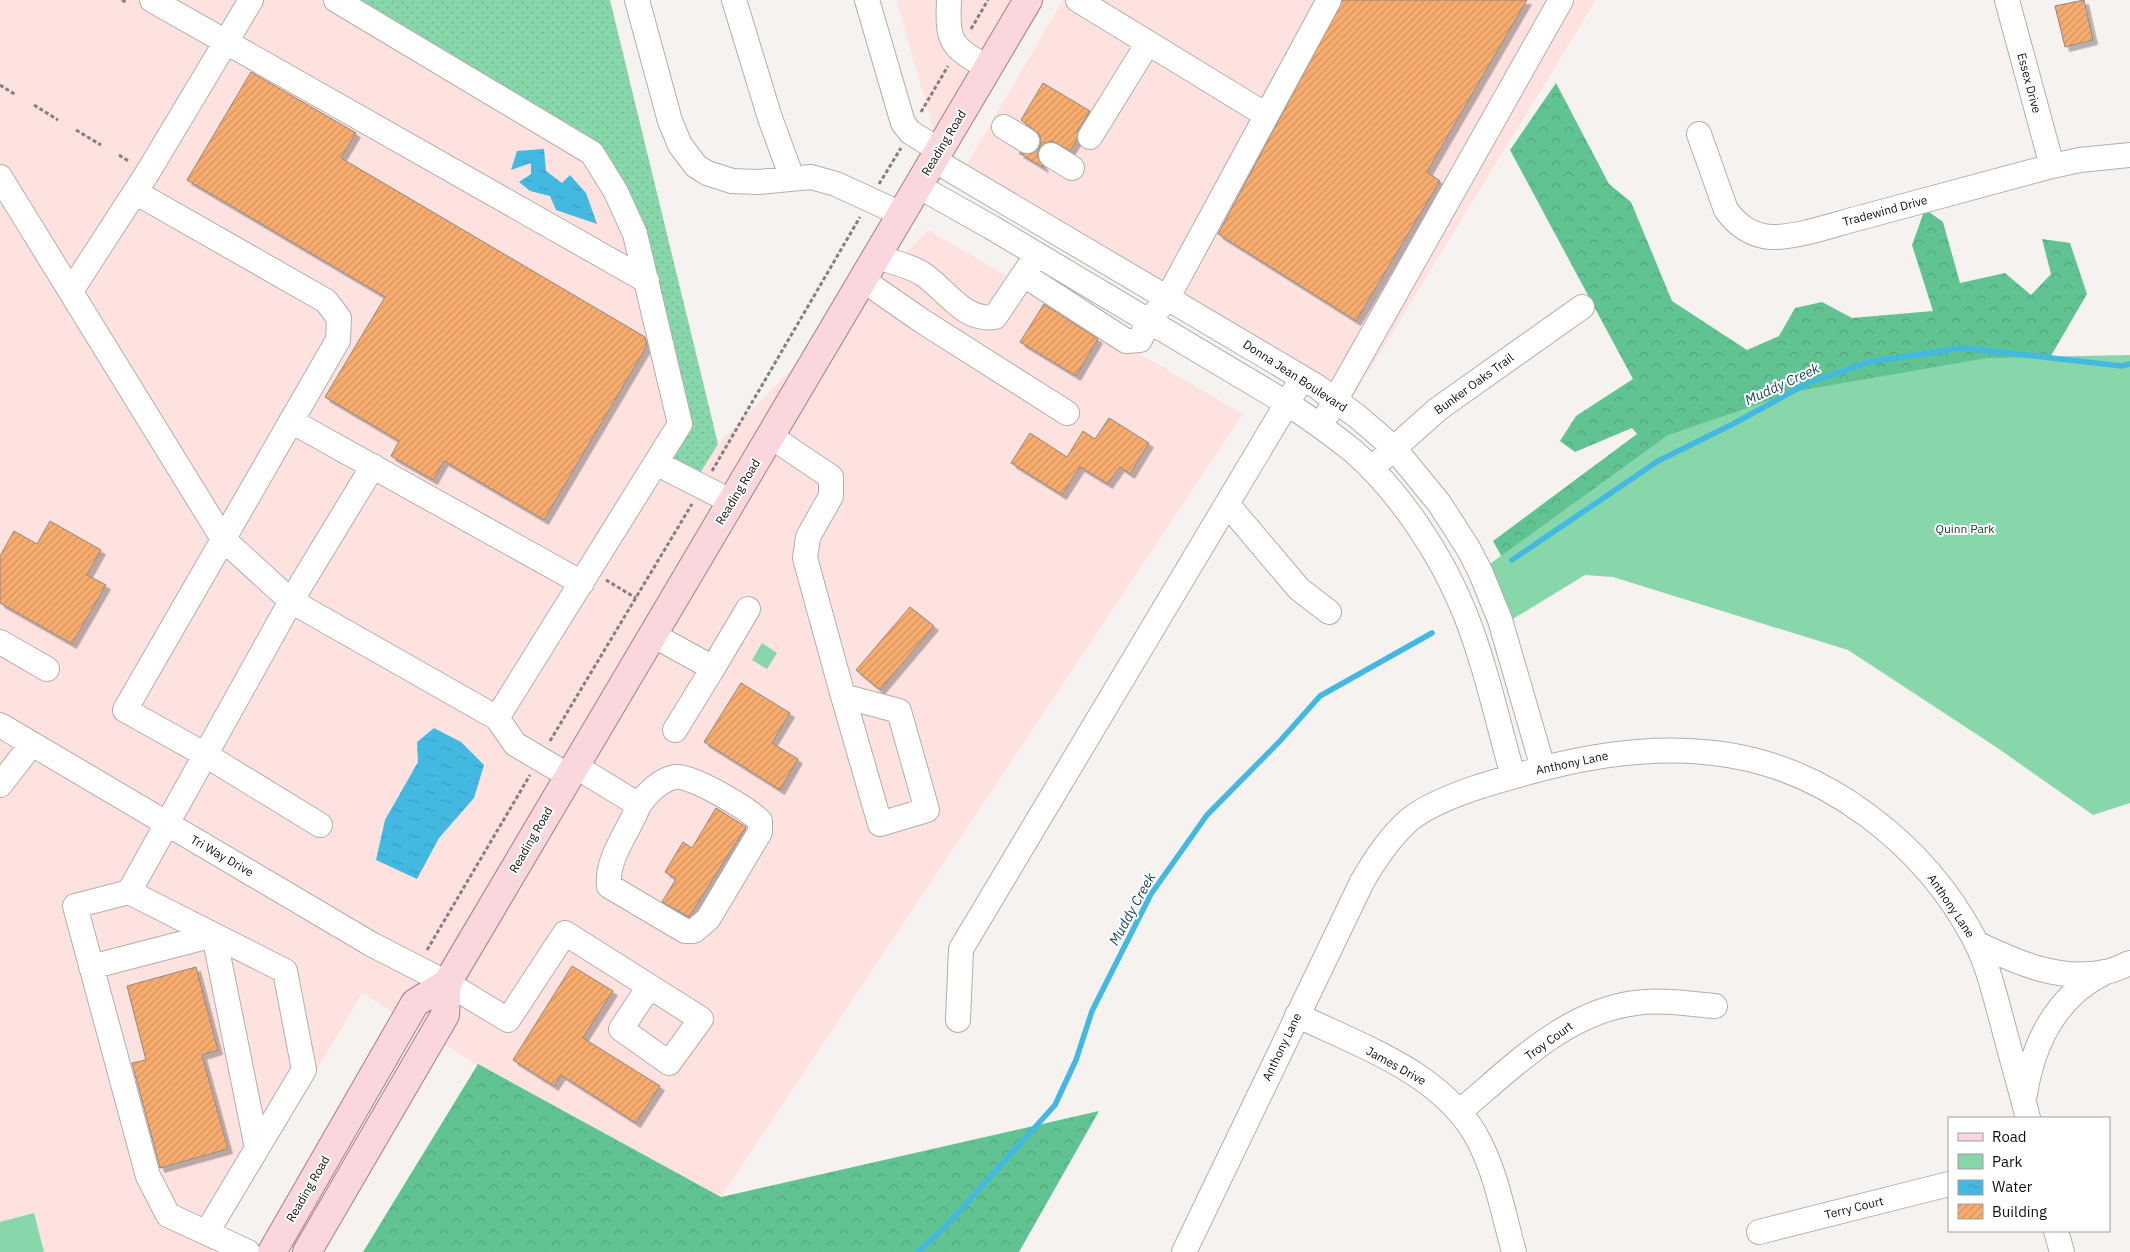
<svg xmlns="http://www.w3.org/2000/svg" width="2130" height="1252" viewBox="0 0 2130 1252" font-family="'IBM Plex Sans',sans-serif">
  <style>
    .commercial { fill: #fde2e0 }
    .grass { fill: url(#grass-dots) }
    .forest { fill: url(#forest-crowns) }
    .park { fill: #87d7ab }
    .water { fill: url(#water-ripples) }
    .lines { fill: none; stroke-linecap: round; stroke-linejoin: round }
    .stream { stroke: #43b9e2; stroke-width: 5.5 }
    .building { fill: url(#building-hatch); stroke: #8b8886; filter: url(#shadow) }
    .minor-casing { stroke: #b2afac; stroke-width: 26 }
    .major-casing { stroke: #a67f86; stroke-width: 30 }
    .path { stroke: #838180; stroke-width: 3; stroke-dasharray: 4 2.5; stroke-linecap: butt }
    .minor { stroke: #fff; stroke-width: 24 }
    .major { stroke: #fad6dd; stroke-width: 28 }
    .labels { text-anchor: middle; stroke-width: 4; stroke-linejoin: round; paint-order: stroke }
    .street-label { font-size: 12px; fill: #111010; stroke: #fff }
    .park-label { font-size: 12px; fill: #1a432e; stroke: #fff }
    .water-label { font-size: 14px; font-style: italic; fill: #17485a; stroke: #fff }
  </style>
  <defs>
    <pattern id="grass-dots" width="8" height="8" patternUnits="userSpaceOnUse" patternTransform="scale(1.25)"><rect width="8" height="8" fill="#87d7ab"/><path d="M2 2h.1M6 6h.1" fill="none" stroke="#74b892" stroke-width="1.8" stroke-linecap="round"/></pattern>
    <pattern id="forest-crowns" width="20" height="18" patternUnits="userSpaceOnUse" patternTransform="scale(1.25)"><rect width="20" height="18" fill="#61c391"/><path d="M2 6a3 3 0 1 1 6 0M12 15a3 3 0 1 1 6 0" fill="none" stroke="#53a67c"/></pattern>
    <pattern id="water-ripples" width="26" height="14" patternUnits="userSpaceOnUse" patternTransform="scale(1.25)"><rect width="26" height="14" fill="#43b9e2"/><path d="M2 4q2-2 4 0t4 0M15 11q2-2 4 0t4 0" fill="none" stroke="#3a9ec1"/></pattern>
    <pattern id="building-hatch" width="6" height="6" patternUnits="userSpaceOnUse" patternTransform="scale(1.25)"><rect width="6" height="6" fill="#f8ac6e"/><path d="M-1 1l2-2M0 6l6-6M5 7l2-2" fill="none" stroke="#d4935e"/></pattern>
    <filter id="shadow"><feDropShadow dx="4.5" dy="4.5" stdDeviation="0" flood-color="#0004"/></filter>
  </defs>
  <rect width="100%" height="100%" fill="#f5f2f0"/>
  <path class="commercial" d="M 0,0 L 610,0 L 718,444 L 928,230 L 1243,414 L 711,1212 L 362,993 L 211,1252 L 0,1252 Z
    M 896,0 L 1028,0 L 939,150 L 926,103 Z
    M 1063,0 L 1596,0 L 1351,400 L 967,164 Z"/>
  <path class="grass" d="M 336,0 L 610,0 L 718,444 L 694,483 L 656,463 L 680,424 L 635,234 L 592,154 Z"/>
  <path class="forest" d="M 1556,83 L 1609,184 L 1631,202 L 1672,301 L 1747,350 L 1779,336 L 1795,308 L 1822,302 L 1852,318 L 1933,311 L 1912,245 L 1925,209 L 1943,222 L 1960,283 L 2005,273 L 2031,295 L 2051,274 L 2042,239 L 2070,243 L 2087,294 L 2045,366 L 1513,577 L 1493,541 L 1637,434 L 1632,428 L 1575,452 L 1560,441 L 1576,416 L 1633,379 L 1510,150 Z
    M 478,1064 L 721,1197 L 1099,1111 L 1019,1252 L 363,1252 Z"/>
  <path class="park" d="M 2130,355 L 2130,803 L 2093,815 L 1996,747 L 1848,650 L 1613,577 L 1585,575 L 1508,622 L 1487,566 L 1668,435 L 1797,391 L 1987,358 Z
    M 762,643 L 777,653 L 767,669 L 752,660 Z
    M 34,1213 L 44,1252 L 0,1252 L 0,1222 Z"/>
  <path class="water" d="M 544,149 L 546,171 L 562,183 L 570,175 L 586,193 L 597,224 L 556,210 L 550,196 L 530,191 L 519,182 L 531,174 L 531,163 L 511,170 L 517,151 Z
    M 434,728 L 461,742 L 484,765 L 474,798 L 439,838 L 417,879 L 376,860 L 385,820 L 418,762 L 417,742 Z"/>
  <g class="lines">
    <path class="stream" d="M 1512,560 L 1658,461 L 1733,424 L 1806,384 L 1869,362 L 1963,348 L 2122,366 L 2130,364
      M 918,1252 L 946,1226 L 1055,1105 L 1076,1060 L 1092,1011 L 1151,894 L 1207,815 L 1280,741 L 1320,696 L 1432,633"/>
  </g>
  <path class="building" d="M 1343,0 L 1527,0 L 1427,172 L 1440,181 L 1356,321 L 1218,234 Z
    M 2084,0 L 2093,40 L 2065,47 L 2055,6 Z
    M 251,72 L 356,133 L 341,158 L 645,337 L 647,346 L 544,520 L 444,461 L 433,480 L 391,456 L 399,441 L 325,397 L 385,297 L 187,180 Z
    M 1043,83 L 1090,111 L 1078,130 L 1077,140 L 1070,151 L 1052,141 L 1045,143 L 1040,147 L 1037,155 L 1044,168 L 1019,153 L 1033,153 L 1039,148 L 1041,141 L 1039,134 L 1021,120 Z
    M 1044,304 L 1098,339 L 1076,376 L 1020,342 Z
    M 1109,418 L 1149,443 L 1130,474 L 1120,467 L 1108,484 L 1080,467 L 1062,495 L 1011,463 L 1030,433 L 1067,457 L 1083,431 L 1095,439 Z
    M 50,521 L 101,550 L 87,575 L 106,585 L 72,644 L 0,603 L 0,556 L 14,531 L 37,544 Z
    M 910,607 L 934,626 L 880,690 L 856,670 Z
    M 741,683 L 790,713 L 772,743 L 798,759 L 780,790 L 704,742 Z
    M 716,808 L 746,827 L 689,917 L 662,902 L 676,879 L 665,872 L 683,842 L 692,848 Z
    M 572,966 L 613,991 L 583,1038 L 660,1086 L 636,1123 L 561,1075 L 554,1086 L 513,1060 Z
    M 196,967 L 218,1050 L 202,1055 L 228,1149 L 160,1168 L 132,1063 L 146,1060 L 127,986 Z"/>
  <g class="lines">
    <defs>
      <path id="minor" d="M 152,0 L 647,281
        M 336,0 L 592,153 L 616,192 L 635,234 L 680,424 L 497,718
        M 637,0 L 670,121 L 680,145 L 696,166 L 707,173 L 732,181 L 758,182 L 811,177 L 836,184 L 901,214
        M 734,0 L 770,118 L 792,178
        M 867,0 L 903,123 L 910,132 L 939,150
        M 949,0 C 947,44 951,46 988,68
        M 1078,0 L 1266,115
        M 2007,0 L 2052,166
        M 1004,127 L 1027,141
        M 1699,134 L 1726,210 C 1737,225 1750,235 1770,237 C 1798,238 1835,224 1863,217 C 1926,200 1989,183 2052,166 L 2080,160 L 2130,155
        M 1090,137 L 1148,43
        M 1051,155 L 1072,168
        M 934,160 L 1316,386 L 1358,417 L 1394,448 L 1439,503 L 1468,548 L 1480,571 L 1500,620 L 1543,768
        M 0,177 L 223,539 L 291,601 L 497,718 L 515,744 L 569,776
        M 918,186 L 991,227 L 1288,404 C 1311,419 1332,434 1353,451 C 1400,492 1443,557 1466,616 C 1486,667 1498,723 1513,776
        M 135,192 L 326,301 L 339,318 L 338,340 L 125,710 L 204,754 L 320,825
        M 877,257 C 891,262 908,265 921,273 C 945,287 962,322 995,317 L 1032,262
        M 1024,275 L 1126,341 L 1140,340 L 1148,322 L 1168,297 L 1329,0
        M 863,280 L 922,321 L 1067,413
        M 71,291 L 148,172 L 251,0
        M 1328,413 L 1561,0
        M 291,421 L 582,583
        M 770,436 L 831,477 L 831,496 L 808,537 L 805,558 L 843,696 L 880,824 L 927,810 L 899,711 L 843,696
        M 1382,459 L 1438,409 L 1582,307
        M 656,463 L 732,502
        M 1228,505 L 1299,589 L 1329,612
        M 653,635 L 713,668 L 748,609
        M 0,642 L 47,669
        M 0,725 L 371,944 L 447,983 L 508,1020 L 565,933 L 701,1019 L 669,1063 L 621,1029 L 649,987
        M 675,730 L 713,668
        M 575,766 L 639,805 C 647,793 660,780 675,777 C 691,774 748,809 760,821 L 760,832 L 708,919 L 694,931 L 685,931 L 609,886 C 606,858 629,831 639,805
        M 0,785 L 32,744
        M 129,892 L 291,601 L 373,466
        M 1976,943 C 2016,962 2059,982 2105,972 C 2113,971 2122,966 2130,963
        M 91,967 L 214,935 L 257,1148
        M 1297,1015 C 1362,1047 1446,1074 1480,1143 C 1497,1177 1504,1216 1514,1252
        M 958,1020 L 961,949 L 1295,390
        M 2025,1094 C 2033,1044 2056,996 2104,973
        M 1459,1112 C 1512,1068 1563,1013 1635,1003 C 1661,999 1689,1004 1715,1006
        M 2056,1231 L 2062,1252
        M 207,1232 L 304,1070 L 285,971 L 129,892 L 75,906 L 148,1176 L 168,1215 L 248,1252
        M 1759,1232 L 1949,1184
        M 1184,1252 L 1362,882 C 1375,859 1389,838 1409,820 C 1440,795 1503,779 1541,769 C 1598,754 1655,746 1714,753 C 1825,765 1926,845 1976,942 C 1989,968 1995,997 2003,1025 C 2011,1056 2020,1087 2028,1118"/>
      <path id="major" d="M 272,1252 L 415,1003 L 447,983
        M 307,1252 L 445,1015 L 447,983 L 1028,0"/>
    </defs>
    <use href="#minor" class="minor-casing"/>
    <use href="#major" class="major-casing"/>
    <path class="path" d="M 122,0 L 127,3
      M 971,29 L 988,0
      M 0,85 L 16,95
      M 34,105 L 58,120
      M 921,112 L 948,66
      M 76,130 L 101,145
      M 119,155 L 130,162
      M 879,184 L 901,148
      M 712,471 L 860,217
      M 606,580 L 636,598
      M 550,741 L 692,504
      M 427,950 L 530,775"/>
    <use href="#minor" class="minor"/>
    <use href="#major" class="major"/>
  </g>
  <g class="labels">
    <g class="street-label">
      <text transform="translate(2029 83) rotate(75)" y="4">Essex Drive</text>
      <text transform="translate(944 143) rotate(-59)" y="4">Reading Road</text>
      <text transform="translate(1885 211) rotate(-15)" y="4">Tradewind Drive</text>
      <text transform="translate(1295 376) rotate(33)" y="4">Donna Jean Boulevard</text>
      <text transform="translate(1474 384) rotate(-36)" y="4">Bunker Oaks Trail</text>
      <text transform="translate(738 492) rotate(-59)" y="4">Reading Road</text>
      <text transform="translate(1572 763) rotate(-12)" y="4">Anthony Lane</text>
      <text transform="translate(531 840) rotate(-60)" y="4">Reading Road</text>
      <text transform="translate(222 856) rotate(30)" y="4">Tri Way Drive</text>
      <text transform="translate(1951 906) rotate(56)" y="4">Anthony Lane</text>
      <text transform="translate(1549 1041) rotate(-36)" y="4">Troy Court</text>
      <text transform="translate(1282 1047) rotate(-64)" y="4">Anthony Lane</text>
      <text transform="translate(1396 1066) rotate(29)" y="4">James Drive</text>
      <text transform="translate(308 1189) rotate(-60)" y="4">Reading Road</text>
      <text transform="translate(1854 1208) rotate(-14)" y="4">Terry Court</text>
    </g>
    <g class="park-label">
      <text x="1965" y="533">Quinn Park</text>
    </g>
    <g class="water-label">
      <text transform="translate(1782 384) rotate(-25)" y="5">Muddy Creek</text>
      <text transform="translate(1132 909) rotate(-61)" y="5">Muddy Creek</text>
    </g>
  </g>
  <rect x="1948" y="1117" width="162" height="115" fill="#ffffff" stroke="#a09f9f"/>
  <rect x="1958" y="1133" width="25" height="8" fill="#fad6dd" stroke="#a09f9f"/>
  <text x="1992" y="1142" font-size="15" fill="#111010">Road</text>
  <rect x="1958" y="1154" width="25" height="15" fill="#87d7ab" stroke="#a09f9f"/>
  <text x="1992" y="1167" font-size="15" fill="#111010">Park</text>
  <rect x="1958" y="1180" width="25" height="15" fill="url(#water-ripples)" stroke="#a09f9f"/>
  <text x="1992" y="1192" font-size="15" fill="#111010">Water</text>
  <rect x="1958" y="1204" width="25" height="15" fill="url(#building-hatch)" stroke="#a09f9f"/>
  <text x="1992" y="1217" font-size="15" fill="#111010">Building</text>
</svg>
